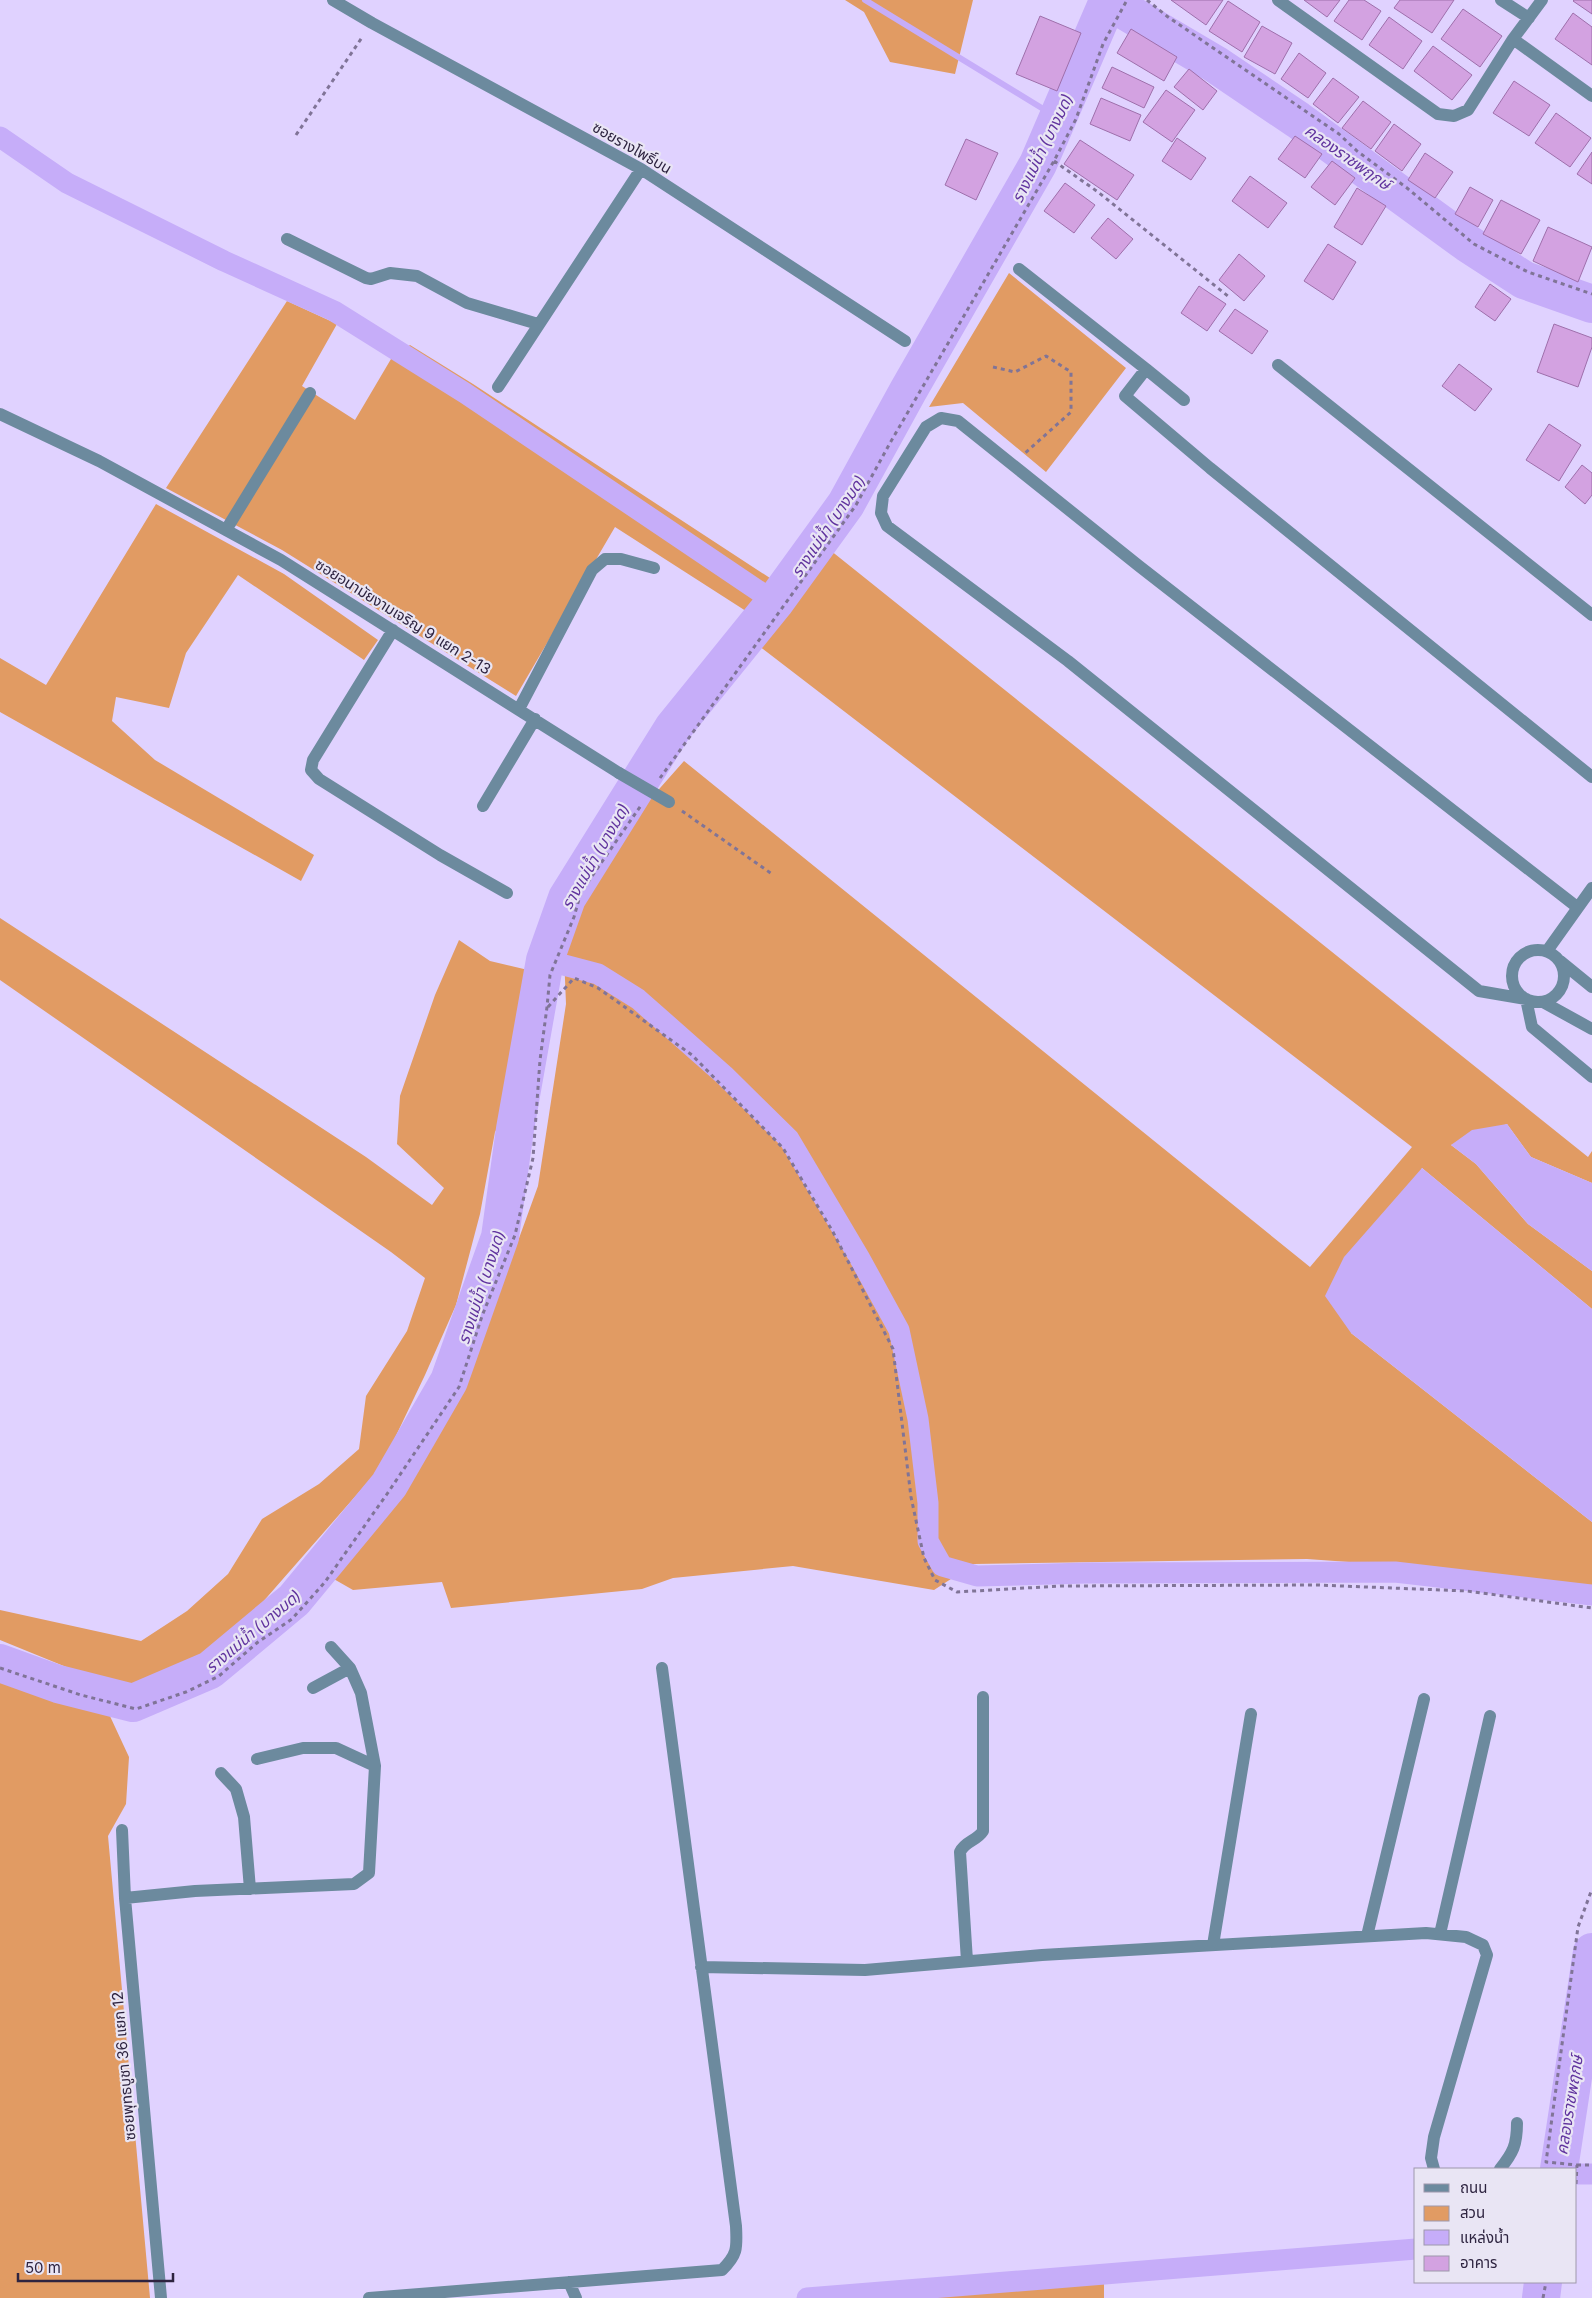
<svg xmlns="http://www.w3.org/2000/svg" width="1592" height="2298" viewBox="0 0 1592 2298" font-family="Inter,'Noto Sans Thai',sans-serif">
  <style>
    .green { fill: #e19b63 }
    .water { fill: #c6adf9 }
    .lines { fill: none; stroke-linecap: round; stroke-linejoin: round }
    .stream { stroke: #c6adf9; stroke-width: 6 }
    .canal { stroke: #c6adf9; stroke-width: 21 }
    .river { stroke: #c6adf9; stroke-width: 38 }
    .building { fill: #d3a2e1; stroke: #9e6fab }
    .path { stroke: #807497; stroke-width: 3; stroke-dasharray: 4 4; stroke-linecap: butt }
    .minor { stroke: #6c8a9e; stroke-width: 12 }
    .minor-bridge { stroke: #6c8a9e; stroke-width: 12 }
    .labels { text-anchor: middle; stroke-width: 4.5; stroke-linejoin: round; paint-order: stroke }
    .street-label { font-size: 15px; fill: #2e2440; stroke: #e9e5f4 }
    .water-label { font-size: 16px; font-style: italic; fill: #60339e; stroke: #e9e5f4 }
  </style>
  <rect width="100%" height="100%" fill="#e0d2ff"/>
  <path class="green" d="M 845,0 L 973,0 L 955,74 L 890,62 L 864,12 Z
    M 1009,273 L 1126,368 L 1046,472 L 963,403 L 929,407 Z
    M 287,301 L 337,324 L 302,386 L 355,420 L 391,359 L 410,345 L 473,384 L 776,582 L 749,613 L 615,527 L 516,696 L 282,550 L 166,488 Z
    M 156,504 L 284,574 L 378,640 L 364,660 L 238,575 L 186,653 L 169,708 L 116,697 L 112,721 L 155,760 L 314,855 L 301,881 L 0,712 L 0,658 L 46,685 Z
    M 830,550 L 1588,1157 L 1592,1151 L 1592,1183 L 1531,1157 L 1507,1124 L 1451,1145 L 1476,1164 L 1528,1224 L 1592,1271 L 1592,1309 L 1422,1168 L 1351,1333 L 1592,1522 L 1592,1592 L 1561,1584 L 1461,1570 L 1307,1559 L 974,1564 L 934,1590 L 793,1566 L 673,1578 L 642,1589 L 451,1608 L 442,1582 L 353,1590 L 325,1574 L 353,1551 L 465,1387 L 538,1186 L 566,1004 L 564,955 L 590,888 L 645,805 L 684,761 L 1310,1267 L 1412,1147 L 759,646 Z
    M 0,918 L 366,1157 L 432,1205 L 444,1188 L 397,1144 L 400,1096 L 435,995 L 459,940 L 490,961 L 528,970 L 520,1042 L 508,1110 L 495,1132 L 480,1214 L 456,1305 L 425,1375 L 381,1467 L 233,1636 L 149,1686 L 103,1682 L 0,1640 L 0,1610 L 141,1641 L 187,1611 L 228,1574 L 262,1519 L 319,1484 L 359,1449 L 366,1396 L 407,1331 L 425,1278 L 391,1252 L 0,980 Z
    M 0,1676 L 41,1693 L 109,1714 L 129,1757 L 126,1804 L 108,1836 L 150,2298 L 0,2298 Z
    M 1104,2282 L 1104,2298 L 849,2298 Z"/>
  <path class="water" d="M 1507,1124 L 1531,1157 L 1592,1183 L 1592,1271 L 1528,1224 L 1476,1164 L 1451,1145 L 1472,1130 Z
    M 1422,1168 L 1592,1309 L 1592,1522 L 1351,1333 L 1325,1296 L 1344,1257 Z"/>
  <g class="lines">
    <path class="stream" d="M 865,0 L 1058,118"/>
    <path class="canal" d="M 1108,1 L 1108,0
      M 0,137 L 67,183 L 224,261 L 334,311 L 465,393 L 775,602
      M 545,960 L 598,974 L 638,999 L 724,1075 L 789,1139 L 859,1257 L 899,1330 L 918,1419 L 928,1503 L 928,1541 L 942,1566 L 977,1576 L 1087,1573 L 1395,1572 L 1592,1595
      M 1576,2174 L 1592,2174
      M 807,2298 L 1416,2249"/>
    <path class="river" d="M 0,1663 L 58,1684 L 133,1703 L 210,1670 L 294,1600 L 389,1485 L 449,1381 L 500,1237 L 515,1129 L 545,960 L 567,898 L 673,728 L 775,602 L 846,504 L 908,391 L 1038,164 L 1108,1 L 1215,64 L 1298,120 L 1467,243 L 1524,280 L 1592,304
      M 1559,2169 L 1592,1952
      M 1541,2298 L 1543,2282"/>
  </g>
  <path class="building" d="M 1171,0 L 1223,0 L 1206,25 Z
    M 1304,0 L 1340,0 L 1327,17 Z
    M 1349,0 L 1364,0 L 1381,11 L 1362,40 L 1334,21 Z
    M 1400,0 L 1454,0 L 1432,33 L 1394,8 Z
    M 1574,0 L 1592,0 L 1592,14 L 1573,1 Z
    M 1228,1 L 1260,22 L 1242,52 L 1209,31 Z
    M 1463,9 L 1502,36 L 1480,67 L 1441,39 Z
    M 1573,13 L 1592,27 L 1592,65 L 1555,39 Z
    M 1040,16 L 1081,33 L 1057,91 L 1016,74 Z
    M 1389,17 L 1422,41 L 1403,69 L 1369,45 Z
    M 1262,26 L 1292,43 L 1275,74 L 1244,57 Z
    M 1131,29 L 1177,57 L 1164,81 L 1117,53 Z
    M 1433,46 L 1472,75 L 1452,100 L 1414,71 Z
    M 1299,53 L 1326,73 L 1308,98 L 1281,79 Z
    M 1112,67 L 1154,87 L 1144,108 L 1102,88 Z
    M 1189,69 L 1217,91 L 1203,110 L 1174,87 Z
    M 1333,78 L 1359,97 L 1338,123 L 1313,104 Z
    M 1514,81 L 1550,105 L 1529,136 L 1493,113 Z
    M 1166,90 L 1195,110 L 1172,142 L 1143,122 Z
    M 1101,98 L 1141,115 L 1130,141 L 1090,124 Z
    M 1363,101 L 1391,122 L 1371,149 L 1342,128 Z
    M 1556,113 L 1591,138 L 1570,167 L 1535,143 Z
    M 1394,124 L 1421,144 L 1402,171 L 1375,151 Z
    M 1295,136 L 1322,154 L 1305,178 L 1278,159 Z
    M 1177,138 L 1206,158 L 1191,180 L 1162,161 Z
    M 966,139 L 998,153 L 976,200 L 945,185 Z
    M 1080,140 L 1134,175 L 1117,200 L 1064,164 Z
    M 1592,152 L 1592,184 L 1577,174 Z
    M 1425,153 L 1453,172 L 1435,198 L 1408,180 Z
    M 1332,161 L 1355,178 L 1335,205 L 1311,187 Z
    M 1250,176 L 1287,203 L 1268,228 L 1232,201 Z
    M 1065,183 L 1095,205 L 1074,233 L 1044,211 Z
    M 1470,187 L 1493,200 L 1478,227 L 1455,214 Z
    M 1357,188 L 1386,206 L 1362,245 L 1334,227 Z
    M 1501,200 L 1540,220 L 1521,254 L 1483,234 Z
    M 1108,218 L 1133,239 L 1116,259 L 1091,238 Z
    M 1548,227 L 1592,247 L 1578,282 L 1533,261 Z
    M 1328,244 L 1356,262 L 1333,300 L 1304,281 Z
    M 1239,254 L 1265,276 L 1244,301 L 1219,280 Z
    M 1490,284 L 1511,299 L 1495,321 L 1475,307 Z
    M 1199,286 L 1226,304 L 1207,331 L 1181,313 Z
    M 1235,309 L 1268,331 L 1252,354 L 1219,331 Z
    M 1554,324 L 1592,338 L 1592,347 L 1578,387 L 1537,372 Z
    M 1459,364 L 1492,389 L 1475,411 L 1442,386 Z
    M 1549,424 L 1581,445 L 1559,481 L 1526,460 Z
    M 1582,465 L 1592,473 L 1592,495 L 1585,504 L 1565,487 Z"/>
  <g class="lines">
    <path class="path" d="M 1147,0 L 1168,17 L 1339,134 L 1357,151 L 1407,188 L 1474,244 L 1528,272 L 1592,294
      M 296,135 L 363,36
      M 1054,161 L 1098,192 L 1229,297
      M 993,367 L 1015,372 L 1046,356 L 1071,372 L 1071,412 L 1024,454
      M 660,778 L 856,505 L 890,443 L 1054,161 L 1076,119 L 1103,44 L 1127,0
      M 682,811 L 772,874
      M 548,1007 L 574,978 L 598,988 L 692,1055 L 783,1148 L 833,1232 L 893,1349 L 911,1497 L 924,1558 L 935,1580 L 957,1592 L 1060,1586 L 1317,1585 L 1467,1591 L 1592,1608
      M 0,1668 L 81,1695 L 136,1709 L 186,1692 L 219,1676 L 258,1642 L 292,1619 L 325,1582 L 387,1494 L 459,1387 L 482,1316 L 515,1235 L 533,1158 L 540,1060 L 547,1007 L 550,975 L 574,917 L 581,892 L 642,804
      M 1577,2165 L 1592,2165
      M 1576,2184 L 1577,2165 L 1546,2162 L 1578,1927 L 1592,1889
      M 1543,2298 L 1546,2282"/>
    <path class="minor" d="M 333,0 L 372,23 L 641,169 L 905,341
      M 1278,0 L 1438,114 L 1454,116 L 1468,110 L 1513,39 L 1542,0
      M 1501,0 L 1529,18
      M 1513,39 L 1592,96
      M 287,239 L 366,278 L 371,279 L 390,273 L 417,276 L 467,303 L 538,324
      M 1019,269 L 1146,369 L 1125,396 L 1210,468 L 1592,777
      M 1278,365 L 1592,615
      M 1146,369 L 1184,400
      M 498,387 L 641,169
      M 0,414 L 99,461 L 281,560 L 619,773
      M 226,530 L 310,393
      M 393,630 L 313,760 L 311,770 L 319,779 L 440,855 L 507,893
      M 519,709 L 592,570 L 605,559 L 621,559 L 654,568
      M 483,806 L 535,719
      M 1577,907 L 1139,566 L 958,421 L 941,418 L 926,427 L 883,496 L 881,513 L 887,526 L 1068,661 L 1479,991 L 1526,999 L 1532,1027 L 1592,1077
      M1512 976a26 26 0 1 1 52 0a26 26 0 1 1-52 0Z
      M 1547,951 L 1592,888
      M 1560,961 L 1592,987
      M 1543,1002 L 1592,1029
      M 313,1688 L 350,1668
      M 257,1759 L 303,1748 L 336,1748 L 375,1766
      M 221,1773 L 236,1789 L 244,1817 L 250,1889
      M 122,1830 L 125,1898 L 161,2298
      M 125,1898 L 195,1891 L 354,1884 L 369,1873 L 375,1766 L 361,1693 L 350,1668 L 331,1647
      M 1440,1934 L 1490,1716
      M 1367,1936 L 1424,1699
      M 1213,1945 L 1251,1714
      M 967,1961 L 960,1852 C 965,1841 977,1841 983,1831 L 983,1697
      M 701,1967 L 865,1970 L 1042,1955 L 1426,1933 L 1466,1937 L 1483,1945 L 1487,1955 L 1434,2137 L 1431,2158 L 1434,2169
      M 1500,2169 C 1513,2153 1517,2145 1517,2123
      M 569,2282 L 576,2298
      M 369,2298 L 722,2270 C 738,2254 737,2248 736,2226 L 662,1668"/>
    <path class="minor-bridge" d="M 619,773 L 669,802"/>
  </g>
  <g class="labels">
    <g class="street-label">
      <text transform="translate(632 148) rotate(30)" y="5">ซอยรางโพธิ์บน</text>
      <text transform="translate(403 617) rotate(32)" y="5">ซอยอนามัยงามเจริญ 9 แยก 2-13</text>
      <text transform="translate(124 2066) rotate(-95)" y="5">ซอยพุทธบูชา 36 แยก 12</text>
    </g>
    <g class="water-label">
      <text transform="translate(1042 148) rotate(-64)" y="6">รางแม่น้ำ (บางมด)</text>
      <text transform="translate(1348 157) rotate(35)" y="6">คลองราชพฤกษ์</text>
      <text transform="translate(828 526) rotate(-56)" y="6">รางแม่น้ำ (บางมด)</text>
      <text transform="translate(595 856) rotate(-60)" y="6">รางแม่น้ำ (บางมด)</text>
      <text transform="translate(481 1287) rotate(-72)" y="6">รางแม่น้ำ (บางมด)</text>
      <text transform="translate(253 1631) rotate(-40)" y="6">รางแม่น้ำ (บางมด)</text>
      <text transform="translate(1569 2105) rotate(-81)" y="6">คลองราชพฤกษ์</text>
    </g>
  </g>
  <rect x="1414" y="2168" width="162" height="115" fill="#e9e5f4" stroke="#9e98ac"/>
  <rect x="1424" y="2184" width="25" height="8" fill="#6c8a9e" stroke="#9e98ac"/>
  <text x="1460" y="2193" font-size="15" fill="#2e2440">ถนน</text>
  <rect x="1424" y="2206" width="25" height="15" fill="#e19b63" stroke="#9e98ac"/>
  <text x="1460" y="2218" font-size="15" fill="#2e2440">สวน</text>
  <rect x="1424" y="2230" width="25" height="15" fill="#c6adf9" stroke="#9e98ac"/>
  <text x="1460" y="2243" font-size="15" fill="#2e2440">แหล่งน้ำ</text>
  <rect x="1424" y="2256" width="25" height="15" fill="#d3a2e1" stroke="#9e98ac"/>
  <text x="1460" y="2268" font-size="15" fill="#2e2440">อาคาร</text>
  <path d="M18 2273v8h155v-8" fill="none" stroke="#2e2440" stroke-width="2.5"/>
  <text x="25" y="2273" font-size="15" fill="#2e2440" stroke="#e9e5f4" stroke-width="4" paint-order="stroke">50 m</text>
</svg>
